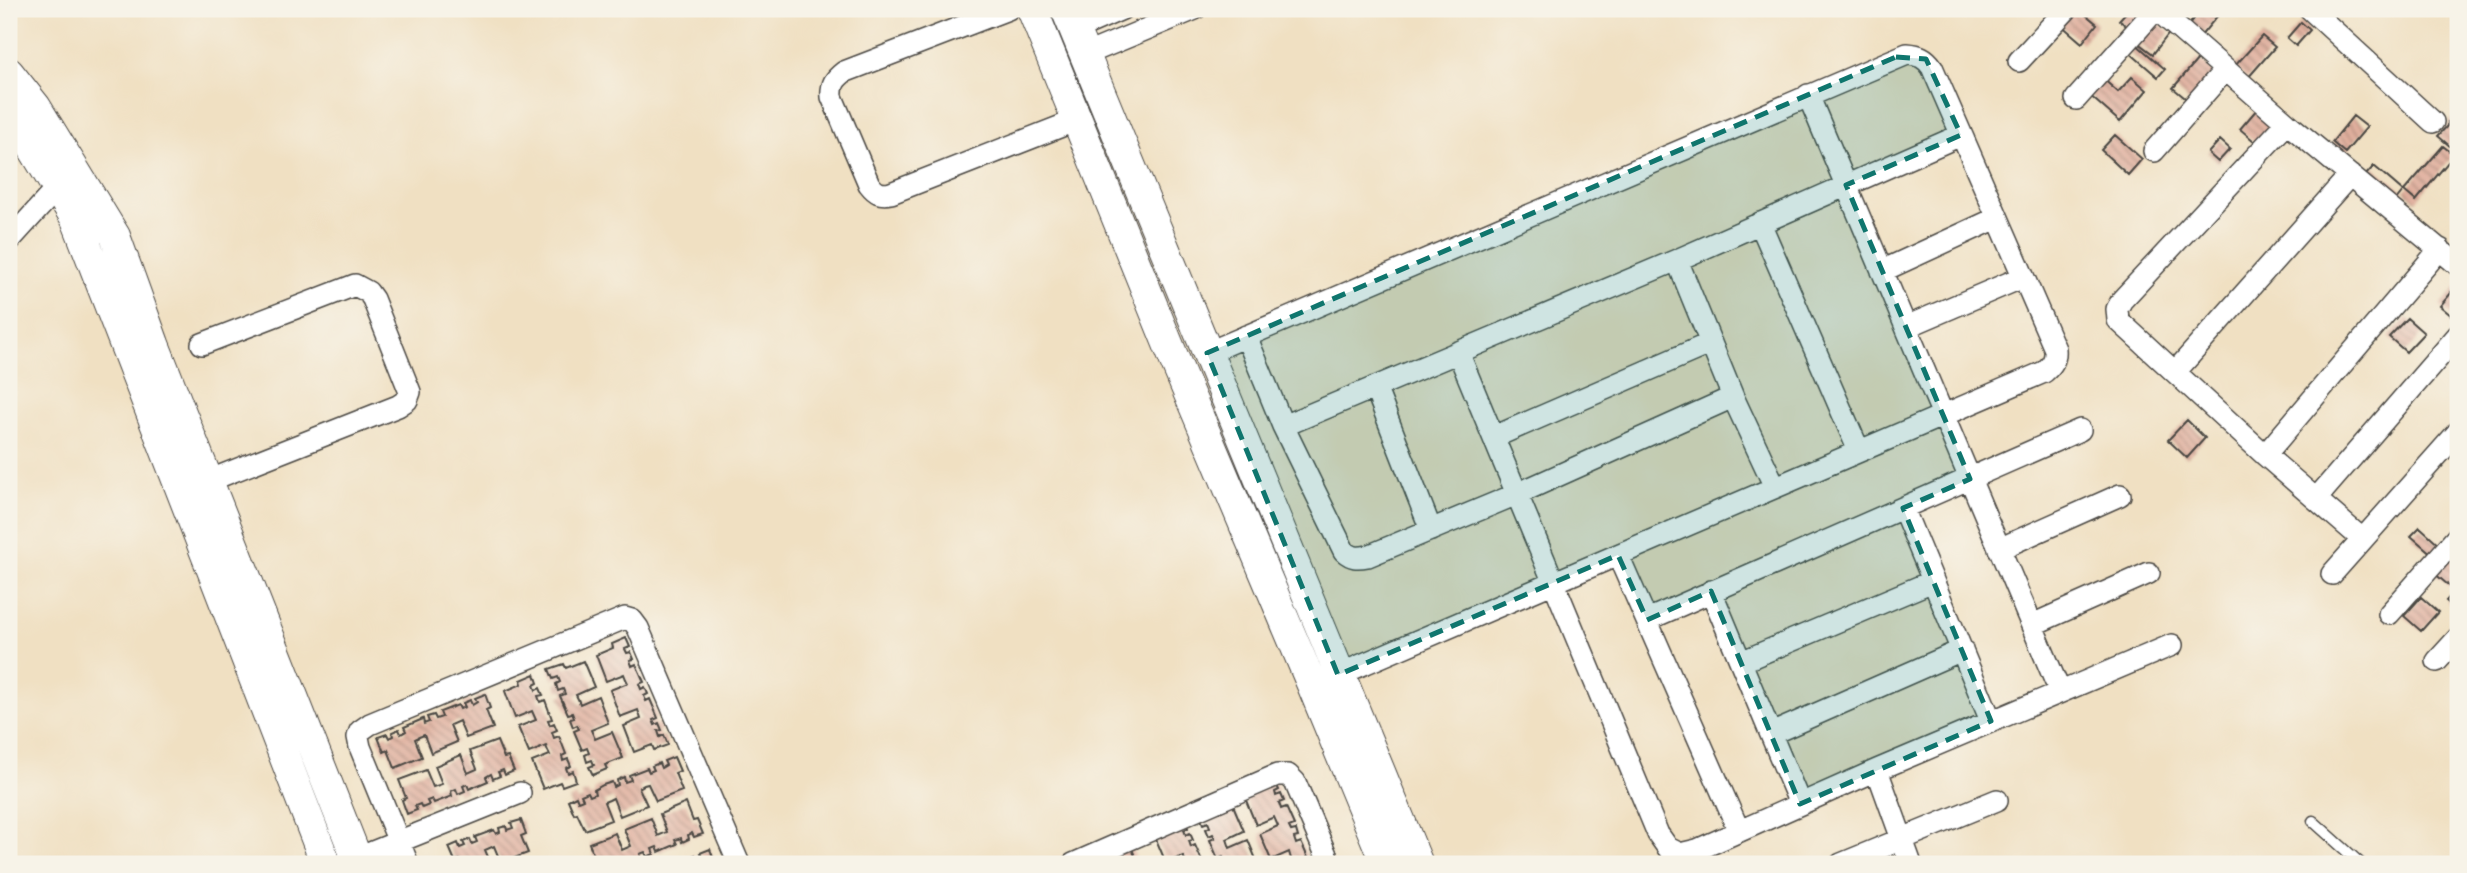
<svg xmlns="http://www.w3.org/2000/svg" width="2467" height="873" viewBox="0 0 2467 873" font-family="Mynerve,sans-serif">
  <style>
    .building { fill: url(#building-back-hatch) }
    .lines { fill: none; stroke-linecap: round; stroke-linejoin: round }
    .lane-casing { stroke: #494642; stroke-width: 13 }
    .street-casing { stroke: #494642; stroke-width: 24 }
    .secondary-casing { stroke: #494642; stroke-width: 32 }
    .lane { stroke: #fff; stroke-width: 10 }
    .street { stroke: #fff; stroke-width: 21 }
    .secondary { stroke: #fff; stroke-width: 30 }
    .marked { fill: #0f766e; fill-opacity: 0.2; stroke: #0f766e; stroke-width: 5; stroke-dasharray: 14 9; stroke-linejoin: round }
  </style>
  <defs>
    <pattern id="building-back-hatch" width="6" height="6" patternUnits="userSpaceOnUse" patternTransform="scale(1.75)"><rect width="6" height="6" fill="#e0af9d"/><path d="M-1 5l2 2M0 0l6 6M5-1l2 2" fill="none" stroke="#b68f80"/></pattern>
  </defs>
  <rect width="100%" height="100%" fill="#f7f3e8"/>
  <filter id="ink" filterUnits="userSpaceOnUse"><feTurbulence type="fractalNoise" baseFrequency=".0143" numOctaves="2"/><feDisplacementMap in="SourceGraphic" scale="14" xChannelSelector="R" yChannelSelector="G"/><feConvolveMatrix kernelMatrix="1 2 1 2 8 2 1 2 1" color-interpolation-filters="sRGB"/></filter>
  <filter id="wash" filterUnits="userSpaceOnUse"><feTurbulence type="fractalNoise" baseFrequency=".00686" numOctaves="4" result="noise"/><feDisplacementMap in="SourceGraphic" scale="28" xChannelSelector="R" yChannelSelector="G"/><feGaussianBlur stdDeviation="1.57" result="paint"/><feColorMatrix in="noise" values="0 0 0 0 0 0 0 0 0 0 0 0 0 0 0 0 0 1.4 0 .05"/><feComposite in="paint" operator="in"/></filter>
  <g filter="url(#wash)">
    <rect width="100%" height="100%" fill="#f0e0c2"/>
    <g id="blocks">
      <path class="building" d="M 2073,9 L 2079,9 L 2097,24 L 2082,43 L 2060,24 Z
        M 2129,9 L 2143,9 L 2132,31 L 2119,20 Z
        M 2202,9 L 2223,9 L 2200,37 L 2188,26 Z
        M 2154,20 L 2170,32 L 2153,54 L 2137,42 Z
        M 2301,22 L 2310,30 L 2296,46 L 2287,38 Z
        M 2262,36 L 2275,47 L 2247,79 L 2234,67 Z
        M 2136,44 L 2165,69 L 2158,77 L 2129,52 Z
        M 2198,59 L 2215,73 L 2190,102 L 2173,88 Z
        M 2132,77 L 2147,90 L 2120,122 L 2088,94 L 2102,78 L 2118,92 Z
        M 2258,108 L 2279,126 L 2261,147 L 2240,129 Z
        M 2458,112 L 2458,132 L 2448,123 Z
        M 2353,116 L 2367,127 L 2345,153 L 2332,142 Z
        M 2448,125 L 2458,134 L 2458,153 L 2438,136 Z
        M 2115,135 L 2142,159 L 2128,175 L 2101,150 Z
        M 2220,140 L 2230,149 L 2218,162 L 2208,153 Z
        M 2443,146 L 2454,155 L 2416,201 L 2404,191 Z
        M 2374,166 L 2403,191 L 2395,201 L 2365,176 Z
        M 2458,285 L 2458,321 L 2440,306 Z
        M 2407,318 L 2424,333 L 2406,352 L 2389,337 Z
        M 2187,420 L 2205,438 L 2187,458 L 2168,440 Z
        M 2420,527 L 2441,546 L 2433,555 L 2411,536 Z
        M 2448,553 L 2458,562 L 2458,611 L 2446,601 L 2455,591 L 2433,572 Z
        M 2421,597 L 2438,612 L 2421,631 L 2404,616 Z
        M 626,638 L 630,647 L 625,649 L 627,653 L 631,652 L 634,659 L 630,660 L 632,666 L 636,664 L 644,682 L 639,684 L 641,689 L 645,687 L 648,694 L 644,696 L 646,701 L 650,699 L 658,718 L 653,720 L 655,725 L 659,723 L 662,730 L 658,731 L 660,737 L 664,735 L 668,745 L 654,750 L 652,745 L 634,752 L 624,726 L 641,719 L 638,710 L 620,717 L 610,690 L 628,683 L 626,679 L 624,674 L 606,681 L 596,655 L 613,648 L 612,644 Z
        M 583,661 L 594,687 L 576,695 L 578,699 L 580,704 L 598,696 L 608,723 L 591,730 L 595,739 L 612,732 L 623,758 L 605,765 L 607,769 L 593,775 L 589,767 L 594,765 L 592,760 L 587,762 L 585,755 L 589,753 L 587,748 L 582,750 L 574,731 L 579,729 L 577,725 L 573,727 L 570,719 L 574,718 L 572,713 L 568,714 L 560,696 L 565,694 L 563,689 L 558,691 L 556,684 L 560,682 L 558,677 L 553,679 L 549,669 L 564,664 L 566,668 Z
        M 535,674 L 538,683 L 534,685 L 536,690 L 540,688 L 543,695 L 538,696 L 540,702 L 545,700 L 552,719 L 548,720 L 550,725 L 554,723 L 557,730 L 552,732 L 554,738 L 559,736 L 566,754 L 562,756 L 563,761 L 568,759 L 571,766 L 566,768 L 568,773 L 573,771 L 576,781 L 562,786 L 560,782 L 543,789 L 532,762 L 550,755 L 548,751 L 546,746 L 529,753 L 518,727 L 536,720 L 532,711 L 515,718 L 505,691 L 522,684 L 521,680 Z
        M 485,694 L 490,708 L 486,710 L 493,728 L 466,738 L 459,721 L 450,725 L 457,742 L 431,753 L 424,735 L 419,737 L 415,739 L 422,757 L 395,768 L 388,750 L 384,752 L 378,737 L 387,734 L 389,738 L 393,736 L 392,732 L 399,729 L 401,734 L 406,731 L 404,727 L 423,719 L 424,724 L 429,722 L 427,717 L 434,715 L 436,719 L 442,717 L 440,712 L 458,705 L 460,709 L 465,707 L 463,703 L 470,700 L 472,705 L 477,702 L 475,698 Z
        M 497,741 L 504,758 L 508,757 L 514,771 L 505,775 L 503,770 L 498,772 L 500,776 L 493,779 L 491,774 L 486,777 L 488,781 L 469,789 L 467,784 L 463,786 L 465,791 L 458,794 L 456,789 L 451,791 L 452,796 L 434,803 L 432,799 L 427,801 L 429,805 L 422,808 L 420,804 L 415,806 L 417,810 L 407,814 L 402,800 L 406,798 L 399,780 L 426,770 L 433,787 L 442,784 L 435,766 L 461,755 L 468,773 L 477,769 L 470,751 Z
        M 674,757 L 680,771 L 675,773 L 682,791 L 656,801 L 648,784 L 644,785 L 639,788 L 647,805 L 620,816 L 613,798 L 609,800 L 604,802 L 611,820 L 585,830 L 577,813 L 574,814 L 568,800 L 576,796 L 578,801 L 583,799 L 581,795 L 588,792 L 590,796 L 595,794 L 594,790 L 603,785 L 612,782 L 614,787 L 618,785 L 617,780 L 624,777 L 625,782 L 631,780 L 629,775 L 647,768 L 649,772 L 654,770 L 652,766 L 659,763 L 661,768 L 666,765 L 664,761 Z
        M 1275,781 L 1279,790 L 1275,792 L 1276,796 L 1281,794 L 1284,801 L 1279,803 L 1281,809 L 1286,807 L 1294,825 L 1289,827 L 1291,831 L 1296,830 L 1298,837 L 1294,838 L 1296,844 L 1301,842 L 1309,860 L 1304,862 L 1305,864 L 1286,864 L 1292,862 L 1289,852 L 1271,860 L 1260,834 L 1278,826 L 1274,817 L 1256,825 L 1245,798 Z
        M 686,803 L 693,821 L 697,820 L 703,834 L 694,837 L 692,833 L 688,835 L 689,839 L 682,842 L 681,838 L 675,840 L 677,844 L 659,852 L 657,847 L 652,849 L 654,854 L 647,857 L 645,852 L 640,854 L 642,859 L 628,864 L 622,864 L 621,862 L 617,864 L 588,864 L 596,861 L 589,843 L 615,833 L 622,850 L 631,846 L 624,829 L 651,818 L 658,836 L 667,832 L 660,814 Z
        M 1233,805 L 1244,831 L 1227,839 L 1230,848 L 1248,840 L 1258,864 L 1220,864 L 1225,862 L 1223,857 L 1218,859 L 1210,840 L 1215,838 L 1213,834 L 1209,836 L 1206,829 L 1210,827 L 1208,822 L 1203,824 L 1199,814 Z
        M 1185,819 L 1188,828 L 1184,830 L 1186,835 L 1190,833 L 1193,840 L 1189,841 L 1191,847 L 1195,845 L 1203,863 L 1187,864 L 1183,856 L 1166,863 L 1155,837 Z
        M 521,820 L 526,834 L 521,836 L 528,853 L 501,863 L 494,846 L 485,850 L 491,864 L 460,864 L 459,860 L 455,861 L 449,847 L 458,843 L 460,848 L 465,846 L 463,842 L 470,839 L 472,844 L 477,842 L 475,837 L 494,830 L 496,834 L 500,832 L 499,828 L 506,826 L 507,830 L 513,828 L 511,823 Z
        M 1131,846 L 1138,864 L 1108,864 L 1104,856 Z
        M 710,849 L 715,863 L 712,864 L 671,864 L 683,859 L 685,864 L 690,862 L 688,858 L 695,855 L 696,859 L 702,857 L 700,853 Z"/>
    </g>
  </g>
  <g filter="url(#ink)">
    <use href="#blocks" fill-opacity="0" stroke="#494642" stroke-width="2"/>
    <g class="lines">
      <defs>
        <path id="lane" d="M 2313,821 L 2361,864"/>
        <path id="street" d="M 1008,9 L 844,72 C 835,79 831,84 832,97 L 869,184 C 876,193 880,195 891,193 L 1077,120
          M 2156,9 L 2287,123 L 2458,265
          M 2310,9 L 2433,122
          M 1074,30 L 1122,9
          M 1084,55 L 1195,9
          M 2019,61 L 2067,9
          M 1808,95 L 2060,692
          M 2076,99 L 2156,9
          M 2287,123 L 2122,300 L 2117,309 L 2118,320 L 2265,455 L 2362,539
          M 2154,151 L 2225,70
          M 1760,223 L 1859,451
          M 9,241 L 58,187
          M 1677,260 L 1733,397 L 1775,487
          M 1882,271 L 1997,218
          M 1906,327 L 2023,277
          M 1246,336 L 1283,426 L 1344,551 C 1352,558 1357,558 1368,556 L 1517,494 L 1733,397
          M 202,344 L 355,285 L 368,292 L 373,299 L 410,392 L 407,400 L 398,406 L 208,481
          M 1458,352 L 1658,834 L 1668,848 L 1680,854 L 1697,850 L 1877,770 L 2172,645
          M 1207,353 L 1907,54 C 1919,55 1925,57 1932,67 L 2055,349 C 2056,360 2052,365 2044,372 L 1338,675
          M 2175,372 L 2350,175
          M 1375,387 L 1431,530
          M 1283,426 L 1677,260 L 1961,135
          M 1494,437 L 1711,343
          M 2265,455 L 2440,249
          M 2316,499 L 2458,335
          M 1903,508 L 1991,721
          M 1999,549 L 2120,495
          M 1618,555 L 1739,831
          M 2332,574 L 2458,432
          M 1711,591 L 1800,804
          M 2389,614 L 2458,536
          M 1647,620 L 2080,430
          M 2032,625 L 2149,573
          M 2437,661 L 2458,638
          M 1741,662 L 1933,581
          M 1771,734 L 1962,650
          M 1877,770 L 1911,864
          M 343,864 L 520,793
          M 408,864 L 360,747 L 358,737 L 360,731 L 370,724 L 625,618 L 632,620 L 638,628 L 739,864
          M 1073,864 L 1277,775 L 1288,775 L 1295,782 L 1330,864
          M 1841,864 L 1997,800"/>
        <path id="secondary" d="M 1032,9 L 1175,361 L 1312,685 L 1386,864
          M 1066,9 L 1418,864
          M 9,73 L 36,107 L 115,236 L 154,344 L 359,864
          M 9,109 L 76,219 L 326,864"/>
      </defs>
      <use href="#lane" class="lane-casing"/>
      <use href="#street" class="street-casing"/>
      <use href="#secondary" class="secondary-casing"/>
      <use href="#lane" class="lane"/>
      <use href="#street" class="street"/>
      <use href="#secondary" class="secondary"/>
    </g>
  </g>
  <path class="marked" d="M 1896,57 L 1926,59 L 1961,135 L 1846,185 L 1970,479 L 1903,508 L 1991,721 L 1800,804 L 1711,591 L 1647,620 L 1618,555 L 1338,675 L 1207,353 Z"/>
  <rect width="2467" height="873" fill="none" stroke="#f7f3e8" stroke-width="35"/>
</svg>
